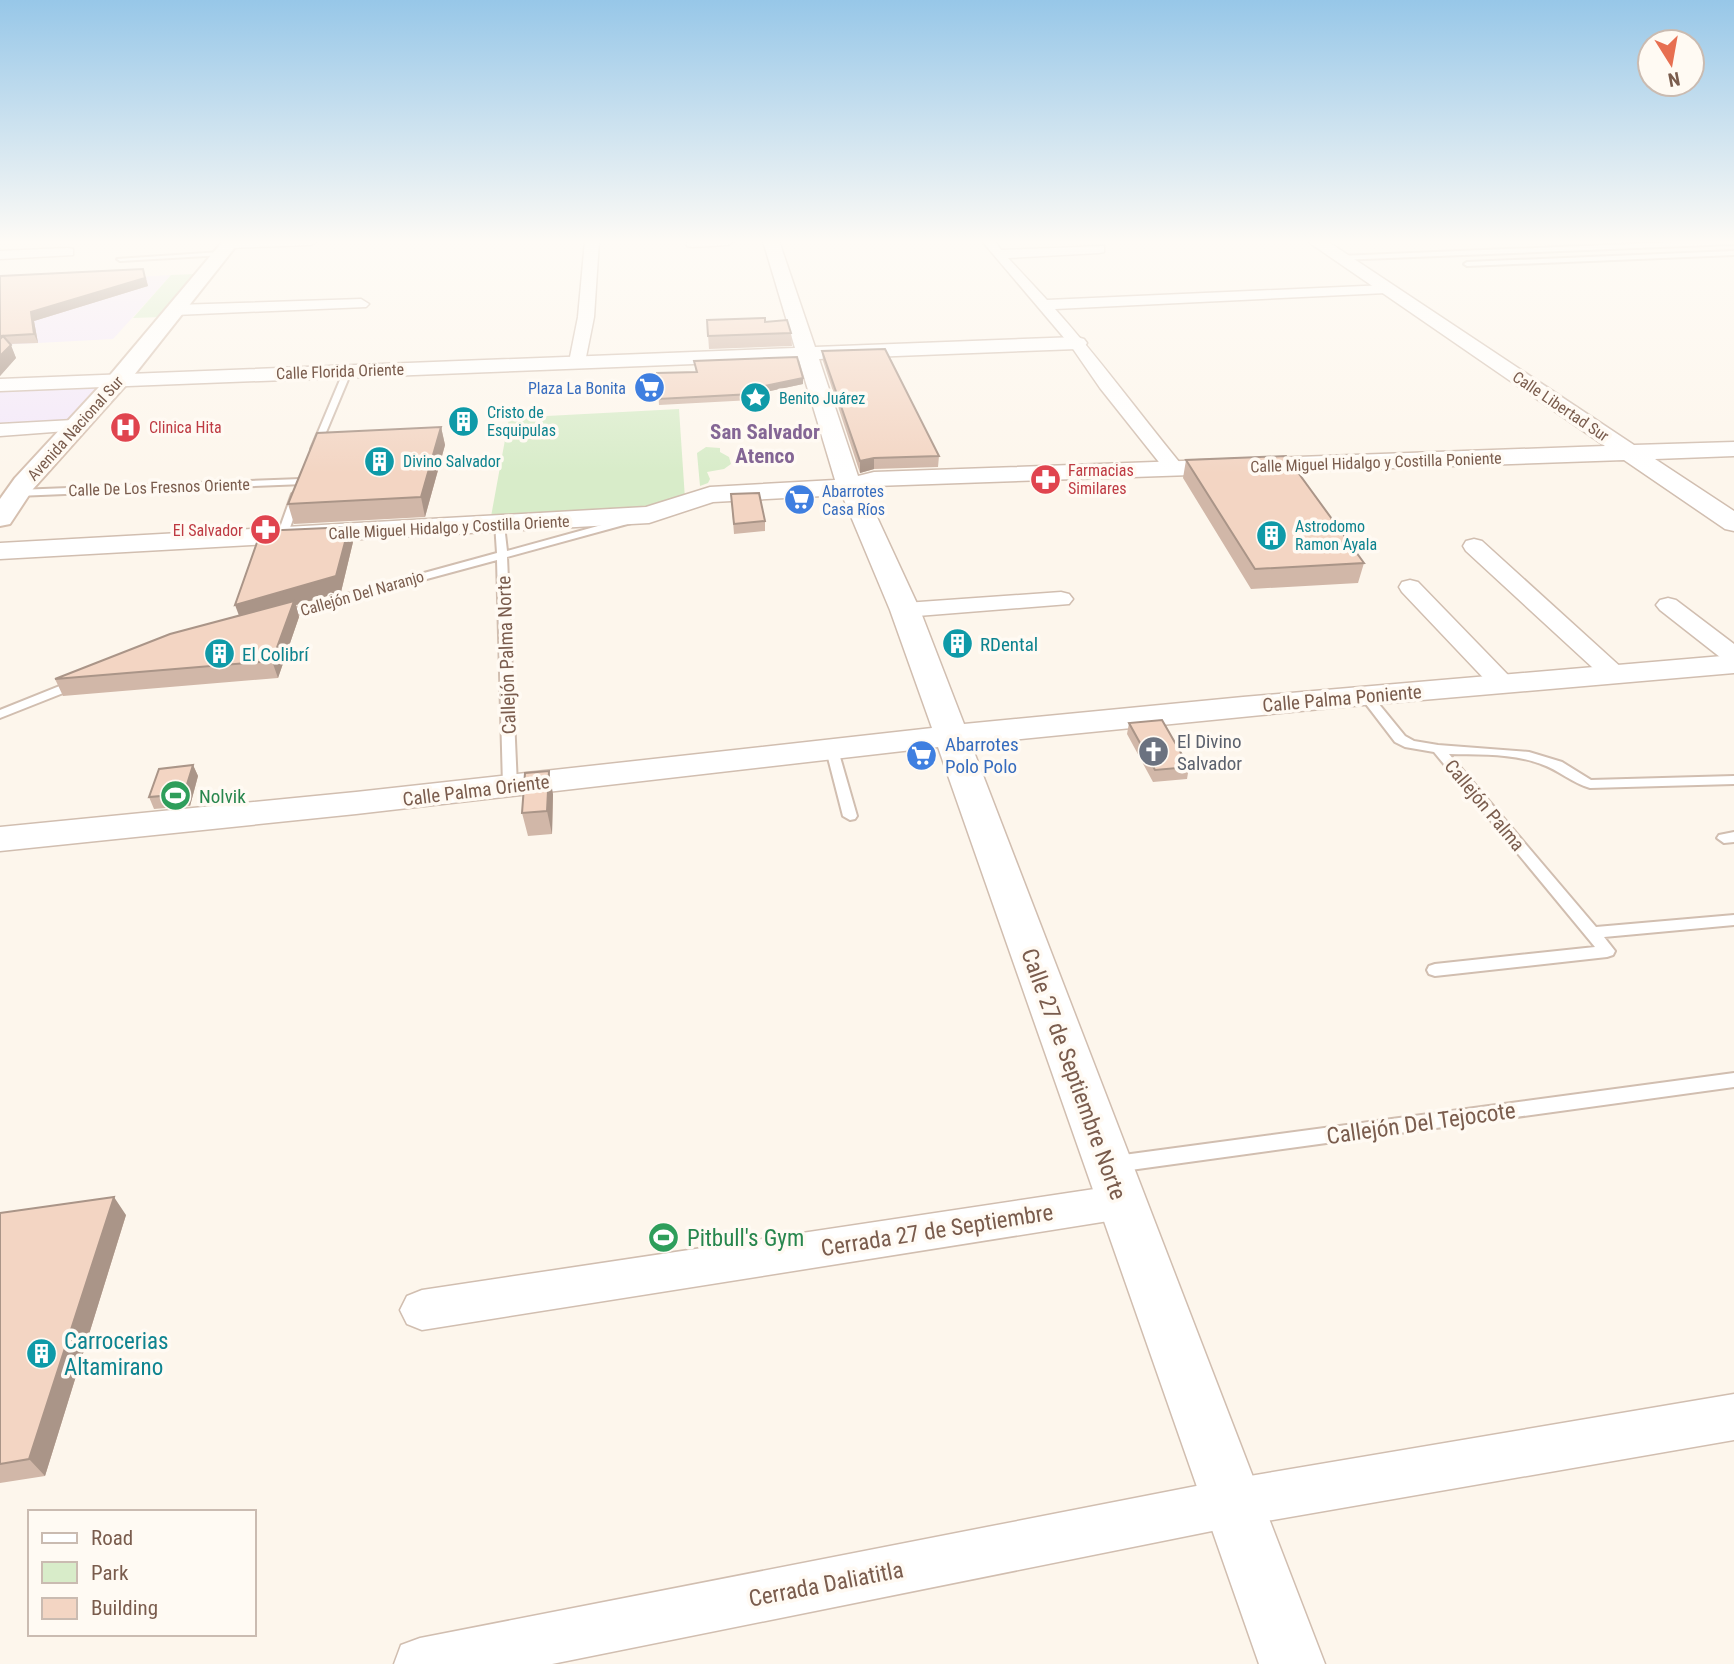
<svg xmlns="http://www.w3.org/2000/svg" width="1734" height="1664" viewBox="0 0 1734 1664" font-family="'Roboto Condensed',sans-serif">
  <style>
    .education { fill: #f3e8fa }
    .green { fill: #d8ecc9 }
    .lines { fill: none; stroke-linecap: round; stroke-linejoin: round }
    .service-casing { stroke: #d1beb0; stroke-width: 4 }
    .minor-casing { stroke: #d1beb0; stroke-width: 3 }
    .tertiary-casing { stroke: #d1beb0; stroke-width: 3 }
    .secondary-casing { stroke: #d6c0b0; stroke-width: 4 }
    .service { fill: #fff; fill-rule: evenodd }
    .minor { fill: #fff; fill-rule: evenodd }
    .tertiary { fill: #fff; fill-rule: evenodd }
    .secondary { fill: #fff; fill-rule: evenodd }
    .wall { fill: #d1b7a8 }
    .shaded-wall { fill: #aa9588 }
    .building { fill: #f3d5c3; stroke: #aa9588; stroke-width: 2 }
    .labels { text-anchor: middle; stroke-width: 7; stroke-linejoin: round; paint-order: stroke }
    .far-street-label { font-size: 16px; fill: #7a5c4d; stroke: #fffaf3 }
    .far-shop-label { font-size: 16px; fill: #366cbe; stroke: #fffaf3; text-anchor: end }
    .far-culture-label { font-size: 16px; fill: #0d838f; stroke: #fffaf3; text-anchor: start }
    .far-health-label { font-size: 16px; fill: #be3a42; stroke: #fffaf3; text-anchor: start }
    .culture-label { font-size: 19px; fill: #0d838f; stroke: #fffaf3; text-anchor: start }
    .street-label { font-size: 19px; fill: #7a5c4d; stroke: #fffaf3 }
    .worship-label { font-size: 19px; fill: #5b616d; stroke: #fffaf3; text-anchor: start }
    .shop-label { font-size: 19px; fill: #366cbe; stroke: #fffaf3; text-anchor: start }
    .leisure-label { font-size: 19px; fill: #27864d; stroke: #fffaf3; text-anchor: start }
    .far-district-label { font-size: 21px; font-weight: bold; fill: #846695; stroke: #fffaf3 }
    .near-street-label { font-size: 23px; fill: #7a5c4d; stroke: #fffaf3 }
    .near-leisure-label { font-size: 23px; fill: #27864d; stroke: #fffaf3; text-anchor: start }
    .near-culture-label { font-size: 23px; fill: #0d838f; stroke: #fffaf3; text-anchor: start }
  </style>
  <rect width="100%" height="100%" fill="#fdf6ec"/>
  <path class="education" d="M 171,275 L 113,339 L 0,345 L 0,285 Z
    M 105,384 L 72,421 L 0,424 L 0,388 Z"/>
  <path class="green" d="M 195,274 L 162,317 L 133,318 L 171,275 Z
    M 679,409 L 685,499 L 646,512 L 490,522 L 509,418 Z
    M 706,447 L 720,448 L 720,452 L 729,457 L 731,464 L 724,469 L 707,472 L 710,479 L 708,483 L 700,486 L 697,453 Z"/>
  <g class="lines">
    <defs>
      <path id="service" d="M 1705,241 L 1734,241 L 1734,244 L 1339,260 L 1336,258 L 1339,256 Z
        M 1734,251 L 1734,255 L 1467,266 L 1464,264 L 1467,262 Z
        M 221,252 L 223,255 L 120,261 L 117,259 Z
        M 345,368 L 352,370 L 319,449 L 312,451 L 311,449 Z
        M 301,479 L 304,480 L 304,484 L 17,496 L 12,493 L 17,490 Z
        M 297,491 L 302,494 L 287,536 L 278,538 L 277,536 L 292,494 Z
        M 627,518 L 632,521 L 631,523 L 507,557 L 517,786 L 515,789 L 505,789 L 503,786 L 497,560 L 286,617 L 282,618 L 276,615 L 278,613 L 497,553 L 495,523 L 504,525 L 507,551 Z
        M 77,679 L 81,680 L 83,683 L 81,686 L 0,718 L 0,710 Z
        M 1365,691 L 1369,692 L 1405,736 L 1414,741 L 1438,745 L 1529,752 L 1562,762 L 1591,780 L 1734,776 L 1734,784 L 1590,788 C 1572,783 1559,770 1541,764 C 1512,753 1479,755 1449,754 L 1596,927 L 1734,915 L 1734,925 L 1604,937 L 1615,951 L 1613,955 L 1607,957 L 1435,976 L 1429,974 L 1427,970 L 1429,966 L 1435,964 L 1595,947 L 1434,752 L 1405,747 L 1395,742 L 1359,695 Z
        M 832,746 L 838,750 L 857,816 L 855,819 L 850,820 L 843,816 L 826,750 Z
        M 1734,832 L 1734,842 L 1724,843 L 1717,838 L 1719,835 Z
        M 1734,1073 L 1734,1087 L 1116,1172 L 1110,1169 L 1107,1164 L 1110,1159 L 1116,1156 Z"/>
      <path id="minor" d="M 224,241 L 317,241 L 311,245 L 229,248 L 224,247 Z
        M 585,241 L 599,241 L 594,317 L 585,362 L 577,367 L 569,362 L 578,317 Z
        M 687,241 L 734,241 L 728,245 L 692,247 L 687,246 Z
        M 982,241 L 995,241 L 1001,250 L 1104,246 L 1104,252 L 1099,253 L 1008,258 L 1047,300 L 1386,285 L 1393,289 L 1386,293 L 1055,309 C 1099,358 1138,412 1180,463 L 1183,467 L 1173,473 L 1166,471 L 1100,388 L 1071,346 Z
        M 68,248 L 73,249 L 73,255 L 0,259 L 0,251 Z
        M 361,299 L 369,304 L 366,307 L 175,315 L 167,310 L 175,305 Z
        M 73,420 L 80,422 L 82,426 L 80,430 L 0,436 L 0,424 Z
        M 1474,539 L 1482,541 L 1623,669 L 1627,674 L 1623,679 L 1614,682 L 1605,679 L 1466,551 L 1463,546 L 1466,541 Z
        M 1410,580 L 1418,582 L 1511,678 L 1515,683 L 1511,688 L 1502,691 L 1493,688 L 1402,592 L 1399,587 L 1402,582 Z
        M 1061,592 L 1069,594 L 1073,599 L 1069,604 L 905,617 L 897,615 L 893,610 L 897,605 L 905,603 Z
        M 1668,598 L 1676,600 L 1734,644 L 1734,663 L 1725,661 L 1660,610 L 1656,605 L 1660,600 Z
        M 1121,1185 L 1135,1190 L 1141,1202 L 1135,1214 L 1121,1219 L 422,1330 L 407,1324 L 400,1310 L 407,1296 L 422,1290 Z
        M 1734,1394 L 1734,1440 L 1232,1527 L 552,1664 L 394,1664 L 401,1645 L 420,1638 L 1232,1479 Z"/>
      <path id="tertiary" d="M 763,241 L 779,241 L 815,347 L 1077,337 L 1084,339 L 1087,343 L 1084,347 L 1077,349 L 819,359 L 858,476 L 874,472 L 1605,446 L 1307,241 L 1327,241 L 1634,445 L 1734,442 L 1734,456 L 1655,459 L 1734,511 L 1734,531 L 1725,529 L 1624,460 L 875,486 L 864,489 L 920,610 L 964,724 L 1243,697 L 1734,655 L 1734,673 L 1341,707 L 971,744 L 1325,1664 L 1259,1664 L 938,747 L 356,814 L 0,851 L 0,827 L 356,792 L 932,728 L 890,610 L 842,495 L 713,502 L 649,523 L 0,559 L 0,543 L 646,507 L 710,487 L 835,480 L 799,360 L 0,391 L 0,379 L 795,348 Z"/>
      <path id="secondary" d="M 223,241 L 240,241 L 127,384 L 33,489 L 10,524 L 0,526 L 0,499 L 15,478 L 111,374 Z"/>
    </defs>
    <use href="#service" class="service-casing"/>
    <use href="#minor" class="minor-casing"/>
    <use href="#tertiary" class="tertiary-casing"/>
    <use href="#secondary" class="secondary-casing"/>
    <use href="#service" class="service"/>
    <use href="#minor" class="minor"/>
    <use href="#tertiary" class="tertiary"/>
    <use href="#secondary" class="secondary"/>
  </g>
  <path class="wall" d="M 0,276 L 146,277 L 148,286 L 34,321 L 38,343 L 10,344 L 16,358 L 0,376 Z
    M 707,320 L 765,322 L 791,333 L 792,346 L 709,349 Z
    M 822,351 L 939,456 L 938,467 L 874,469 L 860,473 L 823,361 Z
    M 694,361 L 803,378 L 803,384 L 752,395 L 752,400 L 659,405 L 657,373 L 696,372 Z
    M 441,427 L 445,445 L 425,517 L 294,524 L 288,504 Z
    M 1186,460 L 1364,563 L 1358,583 L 1251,589 L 1183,478 Z
    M 731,494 L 765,521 L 765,531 L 734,534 Z
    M 353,542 L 341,592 L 296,605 L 299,617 L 278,678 L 63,696 L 55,679 L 239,616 Z
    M 1129,723 L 1189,767 L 1187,779 L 1153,782 L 1127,734 Z
    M 193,765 L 198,776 L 190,806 L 154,809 L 149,797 Z
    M 553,794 L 552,834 L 528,836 L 522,813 Z
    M 0,1213 L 126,1215 L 45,1476 L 0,1483 Z"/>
  <path class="shaded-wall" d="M 143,269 L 148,286 L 34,321 L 38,343 L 34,334 L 31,312 Z
    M 11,345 L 16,358 L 0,376 L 0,356 Z
    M 803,378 L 803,384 L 752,395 L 750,389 Z
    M 441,427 L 445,445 L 425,517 L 421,497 Z
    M 874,458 L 874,469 L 860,473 L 860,461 Z
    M 349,527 L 353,542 L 341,592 L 296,605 L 299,617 L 278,678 L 272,661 L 241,621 L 235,605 Z
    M 193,765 L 198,776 L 190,806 L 184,794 Z
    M 549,771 L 553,794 L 552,834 L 547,811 Z
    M 114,1197 L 126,1215 L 45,1476 L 29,1459 Z"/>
  <path class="building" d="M 143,269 L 145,278 L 31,312 L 34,334 L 0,336 L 0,276 Z
    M 765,318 L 765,322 L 787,320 L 791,333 L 708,336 L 707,320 Z
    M 3,336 L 11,345 L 0,356 L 0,339 Z
    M 885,349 L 939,456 L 874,458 L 860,461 L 822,351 Z
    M 797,357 L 803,378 L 750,389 L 752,394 L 658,399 L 657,373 L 697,372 L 694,361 Z
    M 441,427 L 421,497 L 288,504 L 317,433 Z
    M 1286,456 L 1364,563 L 1255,569 L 1186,460 Z
    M 759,493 L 765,521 L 734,524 L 731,494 Z
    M 349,527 L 336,576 L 235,605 L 261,531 Z
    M 294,601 L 272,661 L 55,679 L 170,634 Z
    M 1162,720 L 1189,767 L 1155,770 L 1129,723 Z
    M 193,765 L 184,794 L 149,797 L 159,769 Z
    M 549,771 L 547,811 L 522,813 L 525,773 Z
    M 114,1197 L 29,1459 L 0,1464 L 0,1213 Z"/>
  <linearGradient id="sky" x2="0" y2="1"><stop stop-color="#97c7e8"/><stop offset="0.51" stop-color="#fefbf6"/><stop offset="1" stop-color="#fefbf6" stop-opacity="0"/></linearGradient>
  <rect width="1734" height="474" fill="url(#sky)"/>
  <defs>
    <symbol id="supermarket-disc" viewBox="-11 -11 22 22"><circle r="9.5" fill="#3f7fe0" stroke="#fffaf3"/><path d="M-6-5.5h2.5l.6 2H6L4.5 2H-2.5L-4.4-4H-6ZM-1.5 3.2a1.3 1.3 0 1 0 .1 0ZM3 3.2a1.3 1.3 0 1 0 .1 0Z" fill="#fff"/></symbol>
    <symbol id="sight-disc" viewBox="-11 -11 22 22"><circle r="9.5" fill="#0f9aa8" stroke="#fffaf3"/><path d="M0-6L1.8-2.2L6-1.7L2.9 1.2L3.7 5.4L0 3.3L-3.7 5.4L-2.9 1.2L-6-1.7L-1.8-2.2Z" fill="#fff"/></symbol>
    <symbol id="building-disc" viewBox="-11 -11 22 22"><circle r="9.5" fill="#0f9aa8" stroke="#fffaf3"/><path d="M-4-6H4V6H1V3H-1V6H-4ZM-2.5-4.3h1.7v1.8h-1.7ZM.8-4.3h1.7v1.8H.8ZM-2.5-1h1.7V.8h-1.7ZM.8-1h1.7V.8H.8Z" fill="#fff"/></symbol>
    <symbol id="hospital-disc" viewBox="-11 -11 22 22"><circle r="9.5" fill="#e0444e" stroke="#fffaf3"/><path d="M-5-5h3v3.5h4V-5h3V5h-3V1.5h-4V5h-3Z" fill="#fff"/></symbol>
    <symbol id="pharmacy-disc" viewBox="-11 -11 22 22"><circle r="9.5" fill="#e0444e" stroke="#fffaf3"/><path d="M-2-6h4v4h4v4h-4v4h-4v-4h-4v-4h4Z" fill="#fff"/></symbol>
    <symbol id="church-disc" viewBox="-11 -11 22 22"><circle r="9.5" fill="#6b7280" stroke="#fffaf3"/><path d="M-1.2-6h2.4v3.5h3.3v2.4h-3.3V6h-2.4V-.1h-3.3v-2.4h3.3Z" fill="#fff"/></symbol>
    <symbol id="stadium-disc" viewBox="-11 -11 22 22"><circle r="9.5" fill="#2e9e5b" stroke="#fffaf3"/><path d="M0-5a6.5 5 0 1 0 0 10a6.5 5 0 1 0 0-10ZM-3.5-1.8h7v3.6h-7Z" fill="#fff"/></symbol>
  </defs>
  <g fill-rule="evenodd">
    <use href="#supermarket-disc" x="632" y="370" width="35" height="35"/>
    <use href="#sight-disc" x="738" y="380" width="35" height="35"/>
    <use href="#building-disc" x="446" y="404" width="35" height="35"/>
    <use href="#hospital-disc" x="108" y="410" width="35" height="35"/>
    <use href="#building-disc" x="362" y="444" width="35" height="35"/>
    <use href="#pharmacy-disc" x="1028" y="462" width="35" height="35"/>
    <use href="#supermarket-disc" x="782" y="482" width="35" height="35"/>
    <use href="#pharmacy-disc" x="248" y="512" width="35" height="35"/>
    <use href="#building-disc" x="1254" y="518" width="35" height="35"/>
    <use href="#building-disc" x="940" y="626" width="35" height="35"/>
    <use href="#building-disc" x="202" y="636" width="35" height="35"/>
    <use href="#church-disc" x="1136" y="734" width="35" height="35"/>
    <use href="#supermarket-disc" x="904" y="738" width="35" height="35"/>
    <use href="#stadium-disc" x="158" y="778" width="35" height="35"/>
    <use href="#stadium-disc" x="646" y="1220" width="35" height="35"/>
    <use href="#building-disc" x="24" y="1336" width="35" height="35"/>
  </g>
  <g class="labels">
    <g class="far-street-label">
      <text transform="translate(340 371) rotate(-2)" y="6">Calle Florida Oriente</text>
      <text transform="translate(1561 406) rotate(34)" y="6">Calle Libertad Sur</text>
      <text transform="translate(75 428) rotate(-48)" y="6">Avenida Nacional Sur</text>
      <text transform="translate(1376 462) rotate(-2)" y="6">Calle Miguel Hidalgo y Costilla Poniente</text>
      <text transform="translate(159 487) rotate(-2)" y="6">Calle De Los Fresnos Oriente</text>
      <text transform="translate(449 527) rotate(-3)" y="6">Calle Miguel Hidalgo y Costilla Oriente</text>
      <text transform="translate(362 593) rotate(-16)" y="6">Callejón Del Naranjo</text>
    </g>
    <g class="far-shop-label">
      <text x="626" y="394">Plaza La Bonita</text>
      <text x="822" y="497" text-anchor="start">Abarrotes<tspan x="822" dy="18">Casa Ríos</tspan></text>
    </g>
    <g class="far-culture-label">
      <text x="779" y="404">Benito Juárez</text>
      <text x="487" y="418">Cristo de<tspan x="487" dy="18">Esquipulas</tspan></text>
      <text x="403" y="467">Divino Salvador</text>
      <text x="1295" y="532">Astrodomo<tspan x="1295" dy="18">Ramon Ayala</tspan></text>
    </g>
    <g class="far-health-label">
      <text x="149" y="433">Clinica Hita</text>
      <text x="1068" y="476">Farmacias<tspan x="1068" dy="18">Similares</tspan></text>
      <text x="243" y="536" text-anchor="end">El Salvador</text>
    </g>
    <g class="culture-label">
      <text x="980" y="651">RDental</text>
      <text x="242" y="661">El Colibrí</text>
    </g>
    <g class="street-label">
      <text transform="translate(506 655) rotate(-92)" y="7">Callejón Palma Norte</text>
      <text transform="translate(1342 698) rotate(-5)" y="7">Calle Palma Poniente</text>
      <text transform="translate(476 790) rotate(-7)" y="7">Calle Palma Oriente</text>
      <text transform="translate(1485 805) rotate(50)" y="7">Callejón Palma</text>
    </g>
    <g class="worship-label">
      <text x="1177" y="748">El Divino<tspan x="1177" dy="22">Salvador</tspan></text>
    </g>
    <g class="shop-label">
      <text x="945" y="751">Abarrotes<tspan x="945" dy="22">Polo Polo</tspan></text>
    </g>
    <g class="leisure-label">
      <text x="199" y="803">Nolvik</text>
    </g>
    <g class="far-district-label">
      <text x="765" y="439">San Salvador<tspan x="765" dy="24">Atenco</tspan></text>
    </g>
    <g class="near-street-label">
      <text transform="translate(1074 1074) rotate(70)" y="8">Calle 27 de Septiembre Norte</text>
      <text transform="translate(1421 1123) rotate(-8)" y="8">Callejón Del Tejocote</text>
      <text transform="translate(937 1230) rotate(-9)" y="8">Cerrada 27 de Septiembre</text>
      <text transform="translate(826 1584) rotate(-11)" y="8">Cerrada Daliatitla</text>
    </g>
    <g class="near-leisure-label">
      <text x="687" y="1246">Pitbull's Gym</text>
    </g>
    <g class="near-culture-label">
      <text x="64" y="1349">Carrocerias<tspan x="64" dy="26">Altamirano</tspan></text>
    </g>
  </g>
  <rect x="28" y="1510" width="228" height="126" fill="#fffaf3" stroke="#cabbb1" stroke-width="2"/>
  <rect x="42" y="1533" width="35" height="10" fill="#ffffff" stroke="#cabbb1" stroke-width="2"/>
  <text x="91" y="1545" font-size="21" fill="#7a5c4d">Road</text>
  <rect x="42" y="1562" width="35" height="21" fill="#d8ecc9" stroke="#cabbb1" stroke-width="2"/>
  <text x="91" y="1580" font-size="21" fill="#7a5c4d">Park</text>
  <rect x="42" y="1598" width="35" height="21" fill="#f3d5c3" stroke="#cabbb1" stroke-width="2"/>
  <text x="91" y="1615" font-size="21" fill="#7a5c4d">Building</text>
  <g transform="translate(1671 63) rotate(169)"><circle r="33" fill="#fffaf3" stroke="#cabbb1" stroke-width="2"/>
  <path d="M0-5L12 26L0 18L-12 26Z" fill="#e76f51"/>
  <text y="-10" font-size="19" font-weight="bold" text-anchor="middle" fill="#7a5c4d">N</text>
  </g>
</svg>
